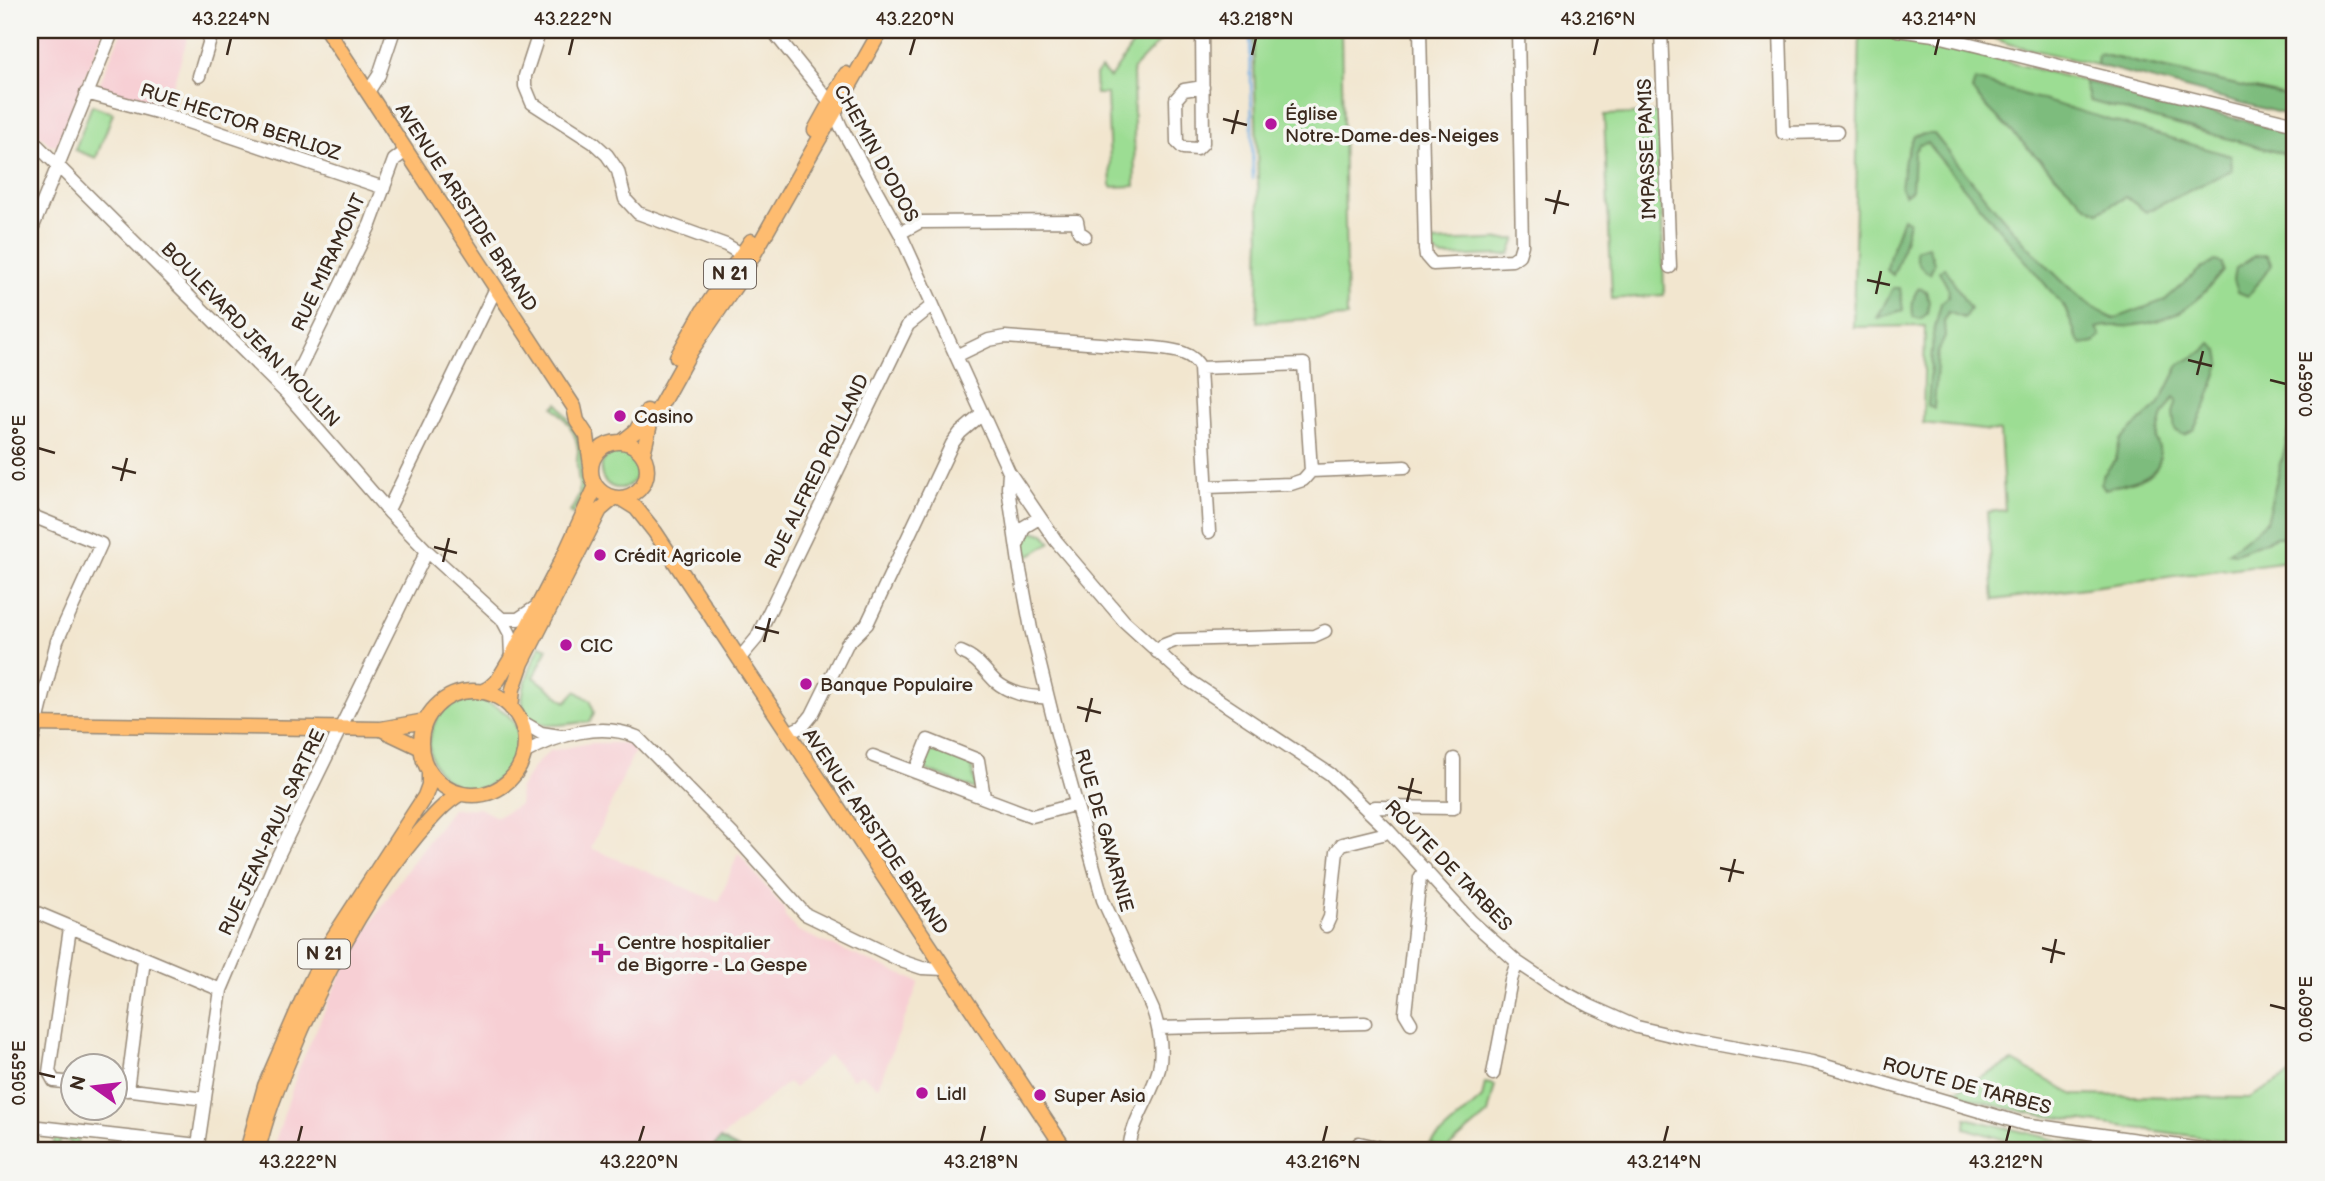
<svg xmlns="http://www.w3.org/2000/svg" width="2325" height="1181" viewBox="0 0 2325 1181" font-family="'Balsamiq Sans',sans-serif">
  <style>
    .built { fill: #f7cfd4 }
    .green { fill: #9cdd93; stroke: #6c8458; stroke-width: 2 }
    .forest { fill: #7dbc7d; stroke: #5c734e; stroke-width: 2 }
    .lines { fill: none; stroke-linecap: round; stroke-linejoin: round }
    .stream { stroke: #6faee2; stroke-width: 2.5 }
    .minor-casing { stroke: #968876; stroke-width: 15 }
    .major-casing { stroke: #968876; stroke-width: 17 }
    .minor { stroke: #fff; stroke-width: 12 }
    .major { stroke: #febc70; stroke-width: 14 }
    .ticks { fill: none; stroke: #3b2a1e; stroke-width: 2.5 }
    .poi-dot { fill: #b5179e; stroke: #f6f6f2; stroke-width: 2.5 }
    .labels { text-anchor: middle; stroke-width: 7; stroke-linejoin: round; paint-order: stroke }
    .shield { fill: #f6f6f2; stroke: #73675e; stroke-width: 2 }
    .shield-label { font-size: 18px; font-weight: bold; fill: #3b2a1e }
    .poi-label { font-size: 19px; fill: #3b2a1e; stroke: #f6f6f2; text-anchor: start }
    .street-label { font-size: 19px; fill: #3b2a1e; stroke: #f6f6f2 }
    .neatline { fill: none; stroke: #3b2a1e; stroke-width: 2.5 }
    .ticks-label { font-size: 18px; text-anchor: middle; fill: #3b2a1e }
  </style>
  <rect width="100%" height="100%" fill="#f6f6f2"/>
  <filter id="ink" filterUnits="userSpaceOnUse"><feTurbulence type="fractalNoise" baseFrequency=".0143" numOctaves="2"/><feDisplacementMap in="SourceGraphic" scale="14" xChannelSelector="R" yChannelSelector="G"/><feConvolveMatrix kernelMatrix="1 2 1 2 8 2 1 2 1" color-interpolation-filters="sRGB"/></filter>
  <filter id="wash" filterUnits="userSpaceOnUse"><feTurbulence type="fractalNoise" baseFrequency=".00686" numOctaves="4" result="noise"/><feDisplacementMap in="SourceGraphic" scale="28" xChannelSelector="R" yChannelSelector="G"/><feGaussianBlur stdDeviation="1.57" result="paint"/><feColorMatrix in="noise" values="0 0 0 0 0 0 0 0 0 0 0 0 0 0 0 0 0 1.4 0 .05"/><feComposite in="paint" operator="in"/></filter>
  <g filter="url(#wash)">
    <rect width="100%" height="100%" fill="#f2e6cf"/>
    <path class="built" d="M 30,30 L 104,30 L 57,145 L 50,145 L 30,125 Z
      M 122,30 L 190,30 L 166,108 L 101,90 L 99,85 Z
      M 590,743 L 631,743 L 637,746 L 591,848 L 719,902 L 738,853 L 784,909 L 785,917 L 798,931 L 919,982 L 878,1087 L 861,1074 L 853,1079 L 829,1055 L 794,1088 L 788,1082 L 720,1139 L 710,1151 L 272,1151 L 299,1068 L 337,983 L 366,931 L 398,882 L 452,809 L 479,808 L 497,817 L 520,804 L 519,790 L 534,766 L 550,751 Z"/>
    <path class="green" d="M 1131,30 L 1165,30 L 1166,35 L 1133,69 L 1135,186 L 1111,187 L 1107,94 L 1096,94 L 1095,75 L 1101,69 L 1110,78 L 1135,41 Z
      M 1253,30 L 1341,30 L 1347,317 L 1257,322 L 1260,239 Z
      M 1860,30 L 1931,43 L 2084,81 L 2090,101 L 2295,157 L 2295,409 L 2266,522 L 2236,553 L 2276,537 L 2295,537 L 2295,560 L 1994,600 L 1987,512 L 2005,510 L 2000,432 L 1923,423 L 1925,326 L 1853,327 Z
      M 1973,30 L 2295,30 L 2295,98 L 2099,54 L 2097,65 L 2009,44 Z
      M 92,105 L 113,113 L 96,158 L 75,150 Z
      M 1659,113 L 1664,295 L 1612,299 L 1604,115 Z
      M 1516,239 L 1510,254 L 1503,255 L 1441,257 L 1433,251 L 1431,242 Z
      M 558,403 L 577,433 L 582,453 L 581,470 L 585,492 L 573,514 L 570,512 C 584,488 579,493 577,466 C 576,461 578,455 578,450 C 576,432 566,419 554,407 Z
      M601 470a18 18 0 1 1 36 0a18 18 0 1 1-36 0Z
      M 1032,531 L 1044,534 L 1051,542 L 1024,559 L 1022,549 L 1028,532 Z
      M 540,645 L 548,648 L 534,677 L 566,702 L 576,691 L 591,701 L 594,713 L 590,722 C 575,722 553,728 540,723 C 505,712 532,667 540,645 Z
      M 466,698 C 565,711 503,812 454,784 C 450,781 444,779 441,775 C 425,757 426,729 443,711 C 449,705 459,702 466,698 Z
      M 932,747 L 971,763 L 976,788 L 974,789 L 924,769 Z
      M 2013,1061 L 2074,1095 L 2249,1098 L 2295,1072 L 2295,1150 L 2040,1115 L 1993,1105 L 1953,1092 Z
      M 1485,1083 L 1495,1085 L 1488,1114 L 1447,1149 L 1430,1144 L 1482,1098 Z
      M 1966,1118 L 2061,1141 L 2136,1151 L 2042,1151 L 1965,1128 Z
      M 55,1134 L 78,1137 L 77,1145 L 70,1147 L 70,1141 L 60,1140 L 58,1151 L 53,1151 Z"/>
    <path class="forest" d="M 2098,54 L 2295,98 L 2295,117 L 2097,65 Z
      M 1975,80 L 2231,156 L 2232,170 L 2146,212 L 2126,197 L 2098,212 L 2084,204 L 1978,98 L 1972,90 Z
      M 2084,81 L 2295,133 L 2295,157 L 2090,101 Z
      M 1925,134 L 1934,134 C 1971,180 2008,227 2050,269 C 2070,289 2088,307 2114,319 L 2165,300 L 2199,270 L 2215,261 L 2222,263 L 2223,271 C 2192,308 2178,320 2130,326 C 2118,327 2107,324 2097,328 L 2101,336 L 2094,343 L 2082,345 L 2077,338 L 2065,308 L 1927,143 L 1919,145 L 1914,152 L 1912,190 L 1905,195 L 1901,188 L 1905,158 L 1914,136 Z
      M 1903,218 L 1909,222 L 1899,261 L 1893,275 L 1887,270 L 1890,254 Z
      M 1928,246 L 1934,263 L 1930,274 C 1921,269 1915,261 1916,250 Z
      M 2267,255 L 2272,265 L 2248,296 L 2238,292 L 2234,280 L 2236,268 L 2255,256 Z
      M 1944,267 L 1970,309 L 1964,318 L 1948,312 L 1944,321 L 1945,337 L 1938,352 L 1937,364 L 1934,409 L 1928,406 L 1933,335 L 1941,303 L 1948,297 L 1949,290 L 1939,271 Z
      M 1893,288 L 1900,288 L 1903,310 L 1877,318 Z
      M 1919,288 L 1926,291 L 1929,301 L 1927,314 L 1920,319 L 1913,317 C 1912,306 1912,296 1919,288 Z
      M 2211,343 L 2219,351 L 2221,362 L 2206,406 L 2194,429 L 2184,435 L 2175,430 L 2173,413 L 2177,400 L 2174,397 L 2163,415 L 2156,440 C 2173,478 2132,481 2105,489 L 2101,483 L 2102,477 L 2116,459 L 2120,440 L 2159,405 L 2179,365 L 2204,351 Z
      M 2295,409 L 2295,537 L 2276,537 L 2236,553 L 2228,552 L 2266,522 Z
      M 720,1139 L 742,1151 L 710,1151 Z"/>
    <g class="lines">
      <path class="stream" d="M 1250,30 L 1253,179"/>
    </g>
  </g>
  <g filter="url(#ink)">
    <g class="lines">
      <defs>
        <path id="minor" d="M 540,30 L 525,76 L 525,86 L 532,103 L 594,143 L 607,155 L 618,171 L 625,199 L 638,213 L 726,245 L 743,255
          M 772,30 L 830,102 L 841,127 L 900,233 L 1009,472 L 1056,541 L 1124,621 L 1190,681 L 1330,774 L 1388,830 L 1471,921 L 1517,962 L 1556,988 L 1590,1006 L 1637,1027 L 1683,1038 L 1812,1062 L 2024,1124 L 2215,1151
          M 1202,30 L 1203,143 L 1197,149 L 1183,148 L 1177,142 L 1176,99 L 1184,90 L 1203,87
          M 1420,30 L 1425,249 L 1426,256 L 1433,264 L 1512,260 L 1519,255 L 1522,245 L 1518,30
          M 1661,30 L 1670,267
          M 1780,30 L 1783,133 L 1837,132
          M 1897,30 L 1934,35 L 2295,124
          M 199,76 L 213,30
          M 368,92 L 379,75 L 394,30
          M 86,93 L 164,114 L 384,188
          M 30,138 L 287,394 L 390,513 L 427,551 L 502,619 L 510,634 L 511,656
          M 900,233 L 920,222 L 1077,221 L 1079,232 L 1085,236
          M 30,234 L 113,30
          M 956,356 L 989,340 L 1005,337 L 1155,348 C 1171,350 1193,351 1200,368 L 1209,532
          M 1200,368 L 1304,364 L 1311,471
          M 287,394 L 370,225 L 394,160 L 406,151
          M 1009,472 L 1008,488 L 1020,570 L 1031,629 L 1058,738 L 1103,900 L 1153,1010 C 1159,1028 1163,1050 1159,1069 C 1151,1098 1131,1121 1129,1151
          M 1207,487 L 1291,484 L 1303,480 L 1311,471 L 1405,467
          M 388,510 L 496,288
          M 30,515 L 101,544 L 57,641 L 30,751
          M 1017,546 L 1024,527 L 1039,518
          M 502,619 L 518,619 L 539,605
          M 961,652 C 977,658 983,669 995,681 C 1009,693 1029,698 1047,697
          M 1157,652 L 1164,645 L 1177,640 L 1314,636 L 1325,631
          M 739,659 L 756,639 L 908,325 L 933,305
          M 519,720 L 541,733 L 560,736
          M 788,733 L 803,726 L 812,715 L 847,644 L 867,624 L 952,444 L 960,433 L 981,415
          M 524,753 C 557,735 601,721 637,737 L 743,845 L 805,914 L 904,962 L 922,968 L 945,969
          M 873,756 L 1032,816 L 1077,804
          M 915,772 L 928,740 L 978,760 L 984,797
          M 1370,810 L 1375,807 L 1454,808 L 1454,759
          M 30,910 L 221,990
          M 1326,926 L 1330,917 L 1337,851 L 1342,844 L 1383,834 L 1388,830
          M 70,928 L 49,1072 L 54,1081 L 74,1083
          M 1411,1023 L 1405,1013 L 1420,878 L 1425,869
          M 1159,1028 L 1365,1023
          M 1493,1074 L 1511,980 L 1517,962
          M 116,1088 L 205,1099
          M 127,1090 L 144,960
          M 30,1126 L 198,1145 L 221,990 L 275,862 L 427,551
          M 1359,1143 L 1396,1151"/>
        <path id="major" d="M 327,30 L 574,407 L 577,421 L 587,436 L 591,465
          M 815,130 L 846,74
          M 677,357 L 703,311 L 751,241
          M591 470a28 28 0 1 1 56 0a28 28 0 1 1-56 0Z
          M 622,442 L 636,431 L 647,411
          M 643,454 L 650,424 L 690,352 L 738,282 L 881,30
          M 620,498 L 636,508 L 655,532 L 1066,1151
          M421 743a52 52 0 1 1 104 0a52 52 0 1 1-104 0Z
          M 481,692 L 489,688 L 498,680 L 510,660 L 564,556 L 596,486
          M 511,708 L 513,689 L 522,663 L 600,510 L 614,498
          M 30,724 L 381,729 L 425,721
          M 381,729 L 421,748
          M 247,1151 L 265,1086 L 308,987 L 331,941 L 425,796 L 429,785 L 429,772
          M 258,1151 C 265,1118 278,1086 291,1055 C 323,977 363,899 418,834 C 431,819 443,804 460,794"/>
      </defs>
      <use href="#minor" class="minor-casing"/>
      <use href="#major" class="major-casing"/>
      <use href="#minor" class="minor"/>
      <use href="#major" class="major"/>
    </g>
  </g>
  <path class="ticks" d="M 227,55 L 231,38M 569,55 L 573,38M 910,55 L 915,38M 1252,55 L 1256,38M 1594,55 L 1598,38M 1935,55 L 1939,38M 1223,119 L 1247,125M 1232,134 L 1238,110M 1545,199 L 1569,205M 1554,214 L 1560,190M 1867,280 L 1890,285M 1876,294 L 1881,271M 2188,360 L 2212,366M 2197,375 L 2203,351M 2270,380 L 2286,384M 38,448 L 55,453M 112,467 L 136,473M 121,481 L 127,458M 434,547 L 457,553M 443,562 L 449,538M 755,627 L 779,633M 764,642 L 770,618M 1077,707 L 1101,713M 1086,722 L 1092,698M 1398,787 L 1422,793M 1407,802 L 1413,778M 1720,868 L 1744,873M 1729,882 L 1735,859M 2042,948 L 2065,954M 2051,963 L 2056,939M 2270,1005 L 2286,1009M 38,1073 L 55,1077M 298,1142 L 302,1126M 639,1142 L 644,1126M 981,1142 L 985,1126M 1323,1142 L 1327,1126M 1664,1142 L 1668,1126M 2006,1142 L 2010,1126"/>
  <g class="poi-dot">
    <circle cx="1271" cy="124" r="7"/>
    <circle cx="620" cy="416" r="7"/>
    <circle cx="600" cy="555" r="7"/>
    <circle cx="566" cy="645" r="7"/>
    <circle cx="806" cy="684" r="7"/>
    <path d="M597.5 942.5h7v7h7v7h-7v7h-7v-7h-7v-7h7z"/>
    <circle cx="922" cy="1093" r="7"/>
    <circle cx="1040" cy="1095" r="7"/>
  </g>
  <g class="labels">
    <g class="shield">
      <rect x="704" y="259.5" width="52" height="29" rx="5"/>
      <rect x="298" y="939.5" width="52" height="29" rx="5"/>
    </g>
    <g class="shield-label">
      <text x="730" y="280">N 21</text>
      <text x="324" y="960">N 21</text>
    </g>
    <g class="poi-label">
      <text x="1285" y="120">Église<tspan x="1285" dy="22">Notre-Dame-des-Neiges</tspan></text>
      <text x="634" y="423">Casino</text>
      <text x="614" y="562">Crédit Agricole</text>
      <text x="580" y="652">CIC</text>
      <text x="820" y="691">Banque Populaire</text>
      <text x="617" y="949">Centre hospitalier<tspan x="617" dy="22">de Bigorre - La Gespe</tspan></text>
      <text x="936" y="1100">Lidl</text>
      <text x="1054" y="1102">Super Asia</text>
    </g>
    <g class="street-label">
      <text transform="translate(241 121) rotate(18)" y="7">RUE HECTOR BERLIOZ</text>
      <text transform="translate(1646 149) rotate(-92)" y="7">IMPASSE PAMIS</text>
      <text transform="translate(877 153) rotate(61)" y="7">CHEMIN D'ODOS</text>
      <text transform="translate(467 207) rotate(57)" y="7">AVENUE ARISTIDE BRIAND</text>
      <text transform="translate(328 262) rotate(-65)" y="7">RUE MIRAMONT</text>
      <text transform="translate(251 334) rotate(46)" y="7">BOULEVARD JEAN MOULIN</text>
      <text transform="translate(816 471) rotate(-64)" y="7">RUE ALFRED ROLLAND</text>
      <text transform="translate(1105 830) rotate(74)" y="7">RUE DE GAVARNIE</text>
      <text transform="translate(876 831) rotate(56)" y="7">AVENUE ARISTIDE BRIAND</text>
      <text transform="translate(271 832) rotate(-65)" y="7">RUE JEAN-PAUL SARTRE</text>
      <text transform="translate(1449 865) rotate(46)" y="7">ROUTE DE TARBES</text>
      <text transform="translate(1967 1085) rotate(15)" y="7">ROUTE DE TARBES</text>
    </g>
  </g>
  <rect width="2325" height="1181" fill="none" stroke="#f6f6f2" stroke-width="77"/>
  <g transform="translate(94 1087) rotate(284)"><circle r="33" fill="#f6f6f2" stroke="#aba49d" stroke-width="2"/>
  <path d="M0-5L12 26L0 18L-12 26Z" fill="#b5179e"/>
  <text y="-10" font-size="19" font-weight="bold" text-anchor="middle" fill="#3b2a1e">N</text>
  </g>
  <rect x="38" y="38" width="2248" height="1104" class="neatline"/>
  <g class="ticks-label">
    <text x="231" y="25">43.224°N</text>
    <text x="573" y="25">43.222°N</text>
    <text x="915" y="25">43.220°N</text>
    <text x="1256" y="25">43.218°N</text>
    <text x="1598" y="25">43.216°N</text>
    <text x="1939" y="25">43.214°N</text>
    <text transform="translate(2306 384) rotate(-90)" y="6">0.065°E</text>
    <text transform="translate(19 448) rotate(-90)" y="6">0.060°E</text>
    <text transform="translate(2306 1009) rotate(-90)" y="6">0.060°E</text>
    <text transform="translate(19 1073) rotate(-90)" y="6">0.055°E</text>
    <text x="298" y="1168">43.222°N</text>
    <text x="639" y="1168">43.220°N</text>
    <text x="981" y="1168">43.218°N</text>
    <text x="1323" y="1168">43.216°N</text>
    <text x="1664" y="1168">43.214°N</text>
    <text x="2006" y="1168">43.212°N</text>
  </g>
</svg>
